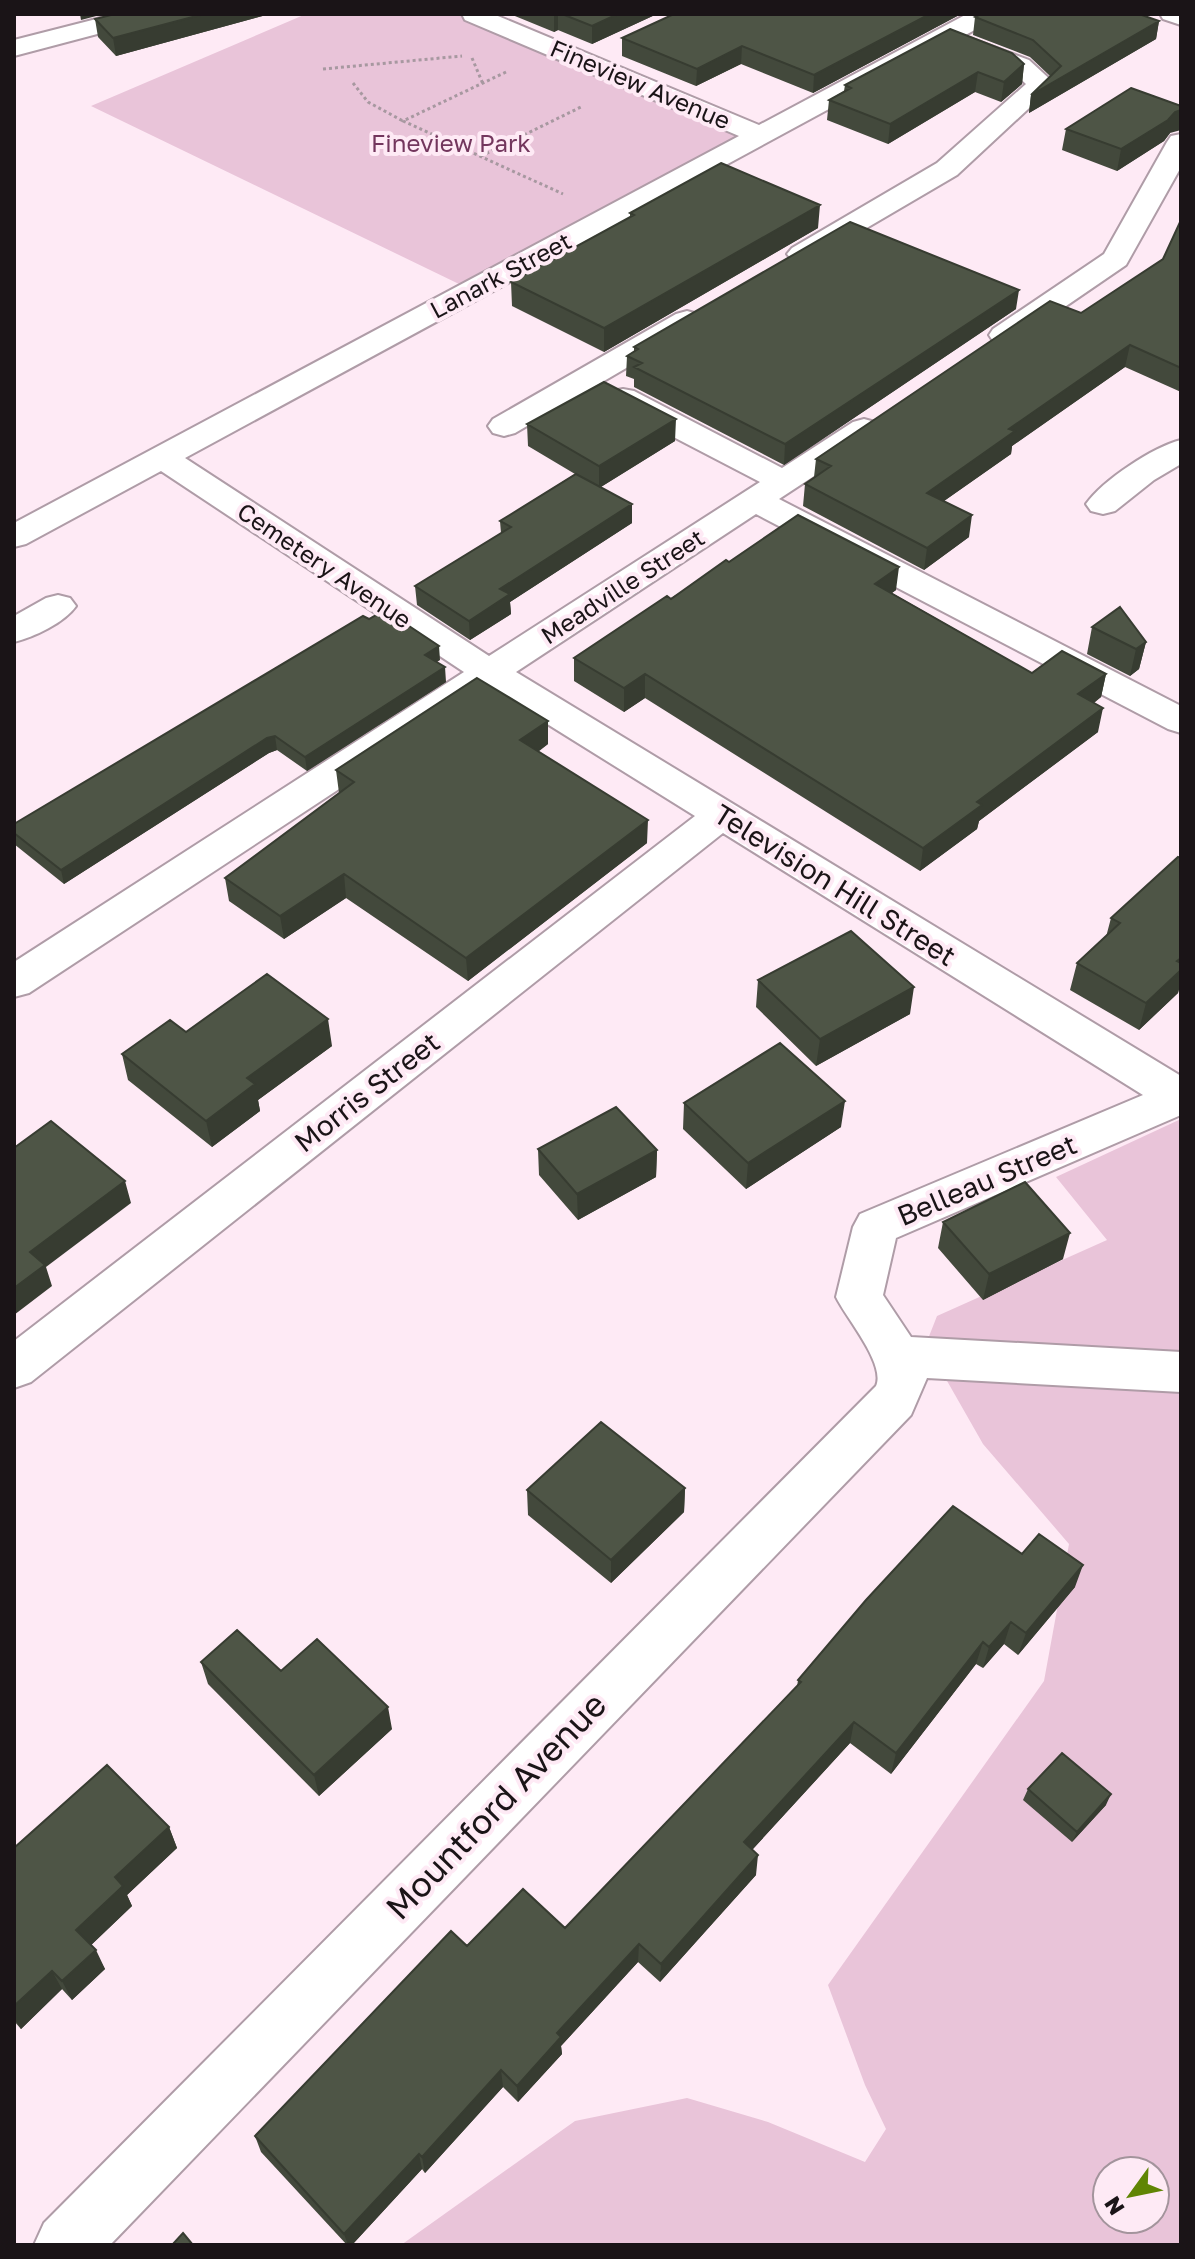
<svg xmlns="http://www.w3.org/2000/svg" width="1195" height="2259" viewBox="0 0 1195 2259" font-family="'Golos Text',sans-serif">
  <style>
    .green { fill: #e9c4d9; fill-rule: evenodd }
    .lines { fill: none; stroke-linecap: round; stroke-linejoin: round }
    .minor-casing { stroke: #af9ca7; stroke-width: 4 }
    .path { stroke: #a798a0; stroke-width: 3; stroke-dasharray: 3 3; stroke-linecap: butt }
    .minor { fill: #fff; fill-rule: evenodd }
    .wall { fill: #43493c }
    .shaded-wall { fill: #373c31 }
    .building { fill: #4e5546; stroke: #373c31; stroke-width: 2 }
    .labels { text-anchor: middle; stroke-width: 8; stroke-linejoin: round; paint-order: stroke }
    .far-street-label { font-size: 24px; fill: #1a1417; stroke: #feeaf5 }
    .far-park-label { font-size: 24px; fill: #73365d; stroke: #feeaf5 }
    .street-label { font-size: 28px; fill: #1a1417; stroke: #feeaf5 }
    .near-street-label { font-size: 34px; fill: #1a1417; stroke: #feeaf5 }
  </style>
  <rect width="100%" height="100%" fill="#feeaf5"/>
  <path class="green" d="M 306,14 L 459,14 L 740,135 L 459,284 L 91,106 Z
    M 1181,1119 L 1181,2245 L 401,2245 L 575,2121 L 687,2098 L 768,2122 L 865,2162 L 886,2129 L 865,2085 L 828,1985 L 1044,1681 L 1069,1544 L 983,1444 L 926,1344 L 937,1316 L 1107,1240 L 1056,1177 ZM 1107,2171 L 1155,2171 L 1155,2219 L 1107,2219 Z"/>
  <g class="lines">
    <defs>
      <path id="minor" d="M 116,14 L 157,14 L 154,19 L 14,56 L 14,40 Z
        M 462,14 L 493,14 L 759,125 L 967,14 L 998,14 L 995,19 L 185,458 L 489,656 L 760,482 L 612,405 L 607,398 L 612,391 L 623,389 L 634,391 L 782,468 L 853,422 L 864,419 L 875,422 L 880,429 L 875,436 L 779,499 L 1181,706 L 1181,733 L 1168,729 L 756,514 L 516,672 L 1181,1076 L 1181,1115 L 896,1238 L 883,1295 L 911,1337 L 1181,1352 L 1181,1392 L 927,1378 L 911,1415 L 110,2245 L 34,2245 L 44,2223 L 876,1386 C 886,1364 846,1318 836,1297 L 853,1227 L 860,1214 L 1143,1095 L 723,833 L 31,1382 L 14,1388 L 14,1341 L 695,816 L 491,689 L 29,993 L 14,997 L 14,962 L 464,672 L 161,471 L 26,544 L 14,547 L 14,523 L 739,136 L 465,20 Z
        M 1160,14 L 1181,14 L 1181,25 L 1163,19 Z
        M 970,38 L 1029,60 L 1055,84 L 957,175 L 812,260 L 802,263 L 792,260 L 787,254 L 792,248 L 937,163 L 1026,84 L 1011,70 L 961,51 L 957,46 L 961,41 Z
        M 1181,134 L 1181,167 L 1126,265 L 1015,341 L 1004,344 L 993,341 L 989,335 L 993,329 L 1104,254 L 1167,142 L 1171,136 Z
        M 687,311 L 698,314 L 702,320 L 698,326 L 515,433 L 504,436 L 493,433 L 488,426 L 493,419 L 676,314 Z
        M 1181,440 L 1181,464 L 1154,480 L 1115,511 L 1103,514 L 1091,511 L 1086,504 C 1103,480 1153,447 1181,440 Z
        M 58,595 L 70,598 L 76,606 C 64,623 34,637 14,642 L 14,616 L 46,598 Z"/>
    </defs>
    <use href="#minor" class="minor-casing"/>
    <path class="path" d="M 472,58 L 483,84
      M 323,69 L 462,56
      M 506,72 L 403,121 L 563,194
      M 353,83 L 368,102 L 403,121
      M 481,156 L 583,106"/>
    <use href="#minor" class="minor"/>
  </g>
  <path class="wall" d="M 115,14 L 270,14 L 116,56 L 98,37 L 95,19 Z
    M 510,14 L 657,14 L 592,44 L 558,30 L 554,32 Z
    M 674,14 L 961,14 L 813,93 L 741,64 L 696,86 L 622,56 L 622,38 Z
    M 975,17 L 1159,21 L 1156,39 L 1029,113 L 1031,95 L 1050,76 L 1030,57 L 973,35 Z
    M 1024,64 L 1022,84 L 1001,102 L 975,92 L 888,144 L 827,120 L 829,100 L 844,91 L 845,85 Z
    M 1066,129 L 1170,133 L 1164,141 L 1117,171 L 1062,150 Z
    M 630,213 L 818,228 L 604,352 L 512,306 L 511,282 L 630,217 Z
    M 1181,220 L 1181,392 L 1125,367 L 1012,446 L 1011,454 L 944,501 L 969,537 L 924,570 L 803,506 L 805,484 L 814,477 L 816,459 L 1081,313 L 1163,259 Z
    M 1016,309 L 784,465 L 634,387 L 634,379 L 626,376 L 627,356 L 634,351 L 634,347 Z
    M 527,424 L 675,441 L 601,487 L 632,523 L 510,602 L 511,614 L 470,640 L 417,605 L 415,586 L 501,533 L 500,521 L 575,474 L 528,446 Z
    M 729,562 L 896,590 L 892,593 L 1032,673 L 1106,674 L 1101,697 L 1094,703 L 1098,732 L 979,821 L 977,829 L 920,871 L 645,698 L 624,712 L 574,681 L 574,658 Z
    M 1092,627 L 1146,642 L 1139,669 L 1130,676 L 1087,654 Z
    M 440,660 L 436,662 L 446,682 L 307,771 L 277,750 L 269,753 L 64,884 L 14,844 L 14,824 Z
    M 548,744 L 538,752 L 647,843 L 468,981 L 346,898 L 284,939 L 229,901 L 225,878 L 339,793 L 336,770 Z
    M 1181,858 L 1181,981 L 1178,993 L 1139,1030 L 1070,990 L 1077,963 L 1106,937 L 1111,918 Z
    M 758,980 L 910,1014 L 816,1066 L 756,1007 Z
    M 186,1032 L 332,1046 L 258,1100 L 260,1111 L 212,1147 L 128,1080 L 122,1054 Z
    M 684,1103 L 841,1127 L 746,1189 L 683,1129 Z
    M 538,1149 L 657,1150 L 656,1177 L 578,1220 L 539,1175 Z
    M 943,1222 L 1063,1259 L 983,1300 L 938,1248 Z
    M 685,1488 L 684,1512 L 611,1583 L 528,1515 L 527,1490 Z
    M 1022,1554 L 1075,1587 L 1018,1655 L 1004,1644 L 983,1668 L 976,1664 L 891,1774 L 850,1743 L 752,1850 L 756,1875 L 660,1982 L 638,1962 L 561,2046 L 562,2054 L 518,2102 L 503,2087 L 425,2173 L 422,2169 L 352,2245 L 347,2245 L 261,2152 L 255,2136 L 467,1946 L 565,1928 L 797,1687 L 798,1680 Z
    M 201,1662 L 281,1671 L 392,1729 L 319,1796 L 208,1684 Z
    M 1028,1789 L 1106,1805 L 1072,1842 L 1023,1800 Z
    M 169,1827 L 177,1848 L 127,1895 L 132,1906 L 91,1945 L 105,1969 L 72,2000 L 62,1989 L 21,2029 L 14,2021 L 14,1848 Z"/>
  <path class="shaded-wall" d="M 80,14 L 104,14 L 81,20 Z
    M 204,14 L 270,14 L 116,56 L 113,38 Z
    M 554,14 L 558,14 L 558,30 L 554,32 Z
    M 618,14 L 657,14 L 592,44 L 592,26 Z
    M 930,14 L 961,14 L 813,93 L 814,75 Z
    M 1159,21 L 1156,39 L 1029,113 L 1031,95 Z
    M 742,46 L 741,64 L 696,86 L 697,69 Z
    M 1024,64 L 1022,84 L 1001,102 L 1004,82 Z
    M 978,72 L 975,92 L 888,144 L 890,124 Z
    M 1181,110 L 1181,130 L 1170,133 L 1164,141 L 1117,171 L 1121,149 L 1175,112 Z
    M 820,205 L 818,228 L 604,352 L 604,328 Z
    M 1019,290 L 1016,309 L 784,465 L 785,444 Z
    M 1130,345 L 1125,367 L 1012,446 L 1011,454 L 924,515 L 927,493 L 1009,429 Z
    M 676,419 L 675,441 L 599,488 L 599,466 Z
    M 632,504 L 632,523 L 510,602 L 511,614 L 470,640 L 469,621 L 500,589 Z
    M 972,515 L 969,537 L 924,570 L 927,548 Z
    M 899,567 L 896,590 L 872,607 L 875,584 Z
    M 1146,642 L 1139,669 L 1130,676 L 1136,649 Z
    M 439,646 L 440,660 L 426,669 L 425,655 Z
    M 445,667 L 446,682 L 307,771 L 305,757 Z
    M 645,674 L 645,698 L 624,712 L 624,688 Z
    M 1106,674 L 1101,697 L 1073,718 L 1078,694 Z
    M 1103,708 L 1098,732 L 979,821 L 977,829 L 920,871 L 923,848 L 977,802 Z
    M 548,721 L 548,744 L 520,764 L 520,740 Z
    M 275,736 L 277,750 L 269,753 L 64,884 L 61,870 L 267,738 Z
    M 648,820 L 647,843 L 468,981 L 466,958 Z
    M 344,874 L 346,898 L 284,939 L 280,916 Z
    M 1181,958 L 1181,981 L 1178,993 L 1139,1030 L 1146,1003 Z
    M 914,987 L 910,1014 L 816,1066 L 820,1039 Z
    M 328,1019 L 332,1046 L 258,1100 L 260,1111 L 212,1147 L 206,1121 L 247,1078 Z
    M 845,1101 L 841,1127 L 746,1189 L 748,1163 Z
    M 657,1150 L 656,1177 L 578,1220 L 577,1194 Z
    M 125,1181 L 131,1203 L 46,1267 L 52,1286 L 14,1315 L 14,1288 L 30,1252 Z
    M 1070,1233 L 1063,1259 L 983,1300 L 989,1274 Z
    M 685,1488 L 684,1512 L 611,1583 L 611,1560 Z
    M 1083,1565 L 1075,1587 L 1018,1655 L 1026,1633 Z
    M 1011,1622 L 1004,1644 L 983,1668 L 989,1647 Z
    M 983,1642 L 976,1664 L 891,1774 L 896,1753 Z
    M 388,1707 L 392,1729 L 319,1796 L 314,1775 Z
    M 854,1722 L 850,1743 L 741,1862 L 744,1842 Z
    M 1111,1794 L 1106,1805 L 1072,1842 L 1077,1832 Z
    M 169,1827 L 177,1848 L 127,1895 L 132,1906 L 86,1950 L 76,1930 L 115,1877 Z
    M 758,1855 L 756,1875 L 660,1982 L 661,1964 Z
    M 639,1944 L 638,1962 L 561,2046 L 562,2054 L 518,2102 L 517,2086 L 557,2033 Z
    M 96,1950 L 105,1969 L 72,2000 L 62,1981 Z
    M 52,1971 L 62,1989 L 21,2029 L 14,2018 L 14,2006 Z
    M 501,2070 L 503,2087 L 425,2173 L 422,2157 Z
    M 419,2154 L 422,2169 L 352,2245 L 348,2245 L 344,2234 Z"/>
  <path class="building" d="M 115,14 L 204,14 L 113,38 L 95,19 Z
    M 562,14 L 618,14 L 592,26 Z
    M 674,14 L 930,14 L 814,75 L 742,46 L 697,69 L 622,38 Z
    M 981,14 L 1139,14 L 1159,21 L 1031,95 L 1061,66 L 1033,40 L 975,17 Z
    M 950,29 L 1012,53 L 1024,64 L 1004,82 L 978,72 L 890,124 L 829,100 L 851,88 L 845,85 Z
    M 1131,88 L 1181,106 L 1181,110 L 1175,112 L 1168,120 L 1121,149 L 1066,129 Z
    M 721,163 L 820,205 L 604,328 L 511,282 L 634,215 L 630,213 Z
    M 1181,220 L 1181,368 L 1130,345 L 1009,429 L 1015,431 L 927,493 L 972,515 L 927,548 L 805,484 L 831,466 L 816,459 L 1050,301 L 1081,313 L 1163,259 Z
    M 850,222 L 1019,290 L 785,444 L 634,367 L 642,363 L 627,356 L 638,349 L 634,347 Z
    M 604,382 L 676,419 L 599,466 L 527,424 Z
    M 576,474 L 632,504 L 500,589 L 510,594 L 469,621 L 415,586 L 511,527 L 500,521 Z
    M 798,515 L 899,567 L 875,584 L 1032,673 L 1062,651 L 1106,674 L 1078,694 L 1103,708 L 977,802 L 982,805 L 923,848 L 645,674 L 624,688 L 574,658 L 667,596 L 671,599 L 726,560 L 729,562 Z
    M 1120,607 L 1146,642 L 1136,649 L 1092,627 Z
    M 385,610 L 439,646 L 425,655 L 445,667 L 305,757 L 275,736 L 267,738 L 61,870 L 14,833 L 14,824 L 363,616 L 369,619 Z
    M 477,678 L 548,721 L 520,740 L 648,820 L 466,958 L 344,874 L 280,916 L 225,878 L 354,782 L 336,770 Z
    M 1178,857 L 1181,858 L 1181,958 L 1177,961 L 1181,963 L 1181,970 L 1146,1003 L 1077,963 L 1120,923 L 1111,918 Z
    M 851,931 L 914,987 L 820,1039 L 758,980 Z
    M 267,974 L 328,1019 L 247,1078 L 255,1084 L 206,1121 L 122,1054 L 170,1020 L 186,1032 Z
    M 780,1043 L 845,1101 L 748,1163 L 684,1103 Z
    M 616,1107 L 657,1150 L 577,1194 L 538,1149 Z
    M 51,1121 L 125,1181 L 30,1252 L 45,1265 L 14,1288 L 14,1148 Z
    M 1025,1182 L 1070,1233 L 989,1274 L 943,1222 Z
    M 601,1422 L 685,1488 L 611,1560 L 527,1490 Z
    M 953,1506 L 1022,1554 L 1039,1534 L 1083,1565 L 1026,1633 L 1011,1622 L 989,1647 L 983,1642 L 896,1753 L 854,1722 L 744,1842 L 758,1855 L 661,1964 L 639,1944 L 557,2033 L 561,2037 L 517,2086 L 501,2070 L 422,2157 L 419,2154 L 344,2234 L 255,2136 L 451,1931 L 467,1946 L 523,1889 L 565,1928 L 801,1682 L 798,1680 L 866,1600 Z
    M 237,1630 L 281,1671 L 317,1639 L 388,1707 L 314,1775 L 201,1662 Z
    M 1062,1753 L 1111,1794 L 1077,1832 L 1028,1789 Z
    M 107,1765 L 169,1827 L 115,1877 L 123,1886 L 76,1930 L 96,1950 L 62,1981 L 52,1971 L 14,2006 L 14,1848 Z
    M 183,2233 L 193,2245 L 172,2245 Z"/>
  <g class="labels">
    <g class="far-street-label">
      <text transform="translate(640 85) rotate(23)" y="8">Fineview Avenue</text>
      <text transform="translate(501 276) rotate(-28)" y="8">Lanark Street</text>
      <text transform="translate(324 566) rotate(34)" y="8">Cemetery Avenue</text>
      <text transform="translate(623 587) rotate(-33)" y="8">Meadville Street</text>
    </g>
    <g class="far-park-label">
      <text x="451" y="152">Fineview Park</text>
    </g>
    <g class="street-label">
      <text transform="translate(835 885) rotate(32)" y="10">Television Hill Street</text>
      <text transform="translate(367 1092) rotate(-38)" y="10">Morris Street</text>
      <text transform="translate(987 1180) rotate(-23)" y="10">Belleau Street</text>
    </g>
    <g class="near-street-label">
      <text transform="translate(496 1806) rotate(-46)" y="12">Mountford Avenue</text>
    </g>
  </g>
  <rect width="1195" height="2259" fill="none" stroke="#1a1417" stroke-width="32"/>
  <g transform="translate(1131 2195) rotate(237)"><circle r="38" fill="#feeaf5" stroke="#a3949c" stroke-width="2"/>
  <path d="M0-6L14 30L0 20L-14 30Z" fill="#608504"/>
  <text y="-12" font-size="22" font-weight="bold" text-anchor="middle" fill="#1a1417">N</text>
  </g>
</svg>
